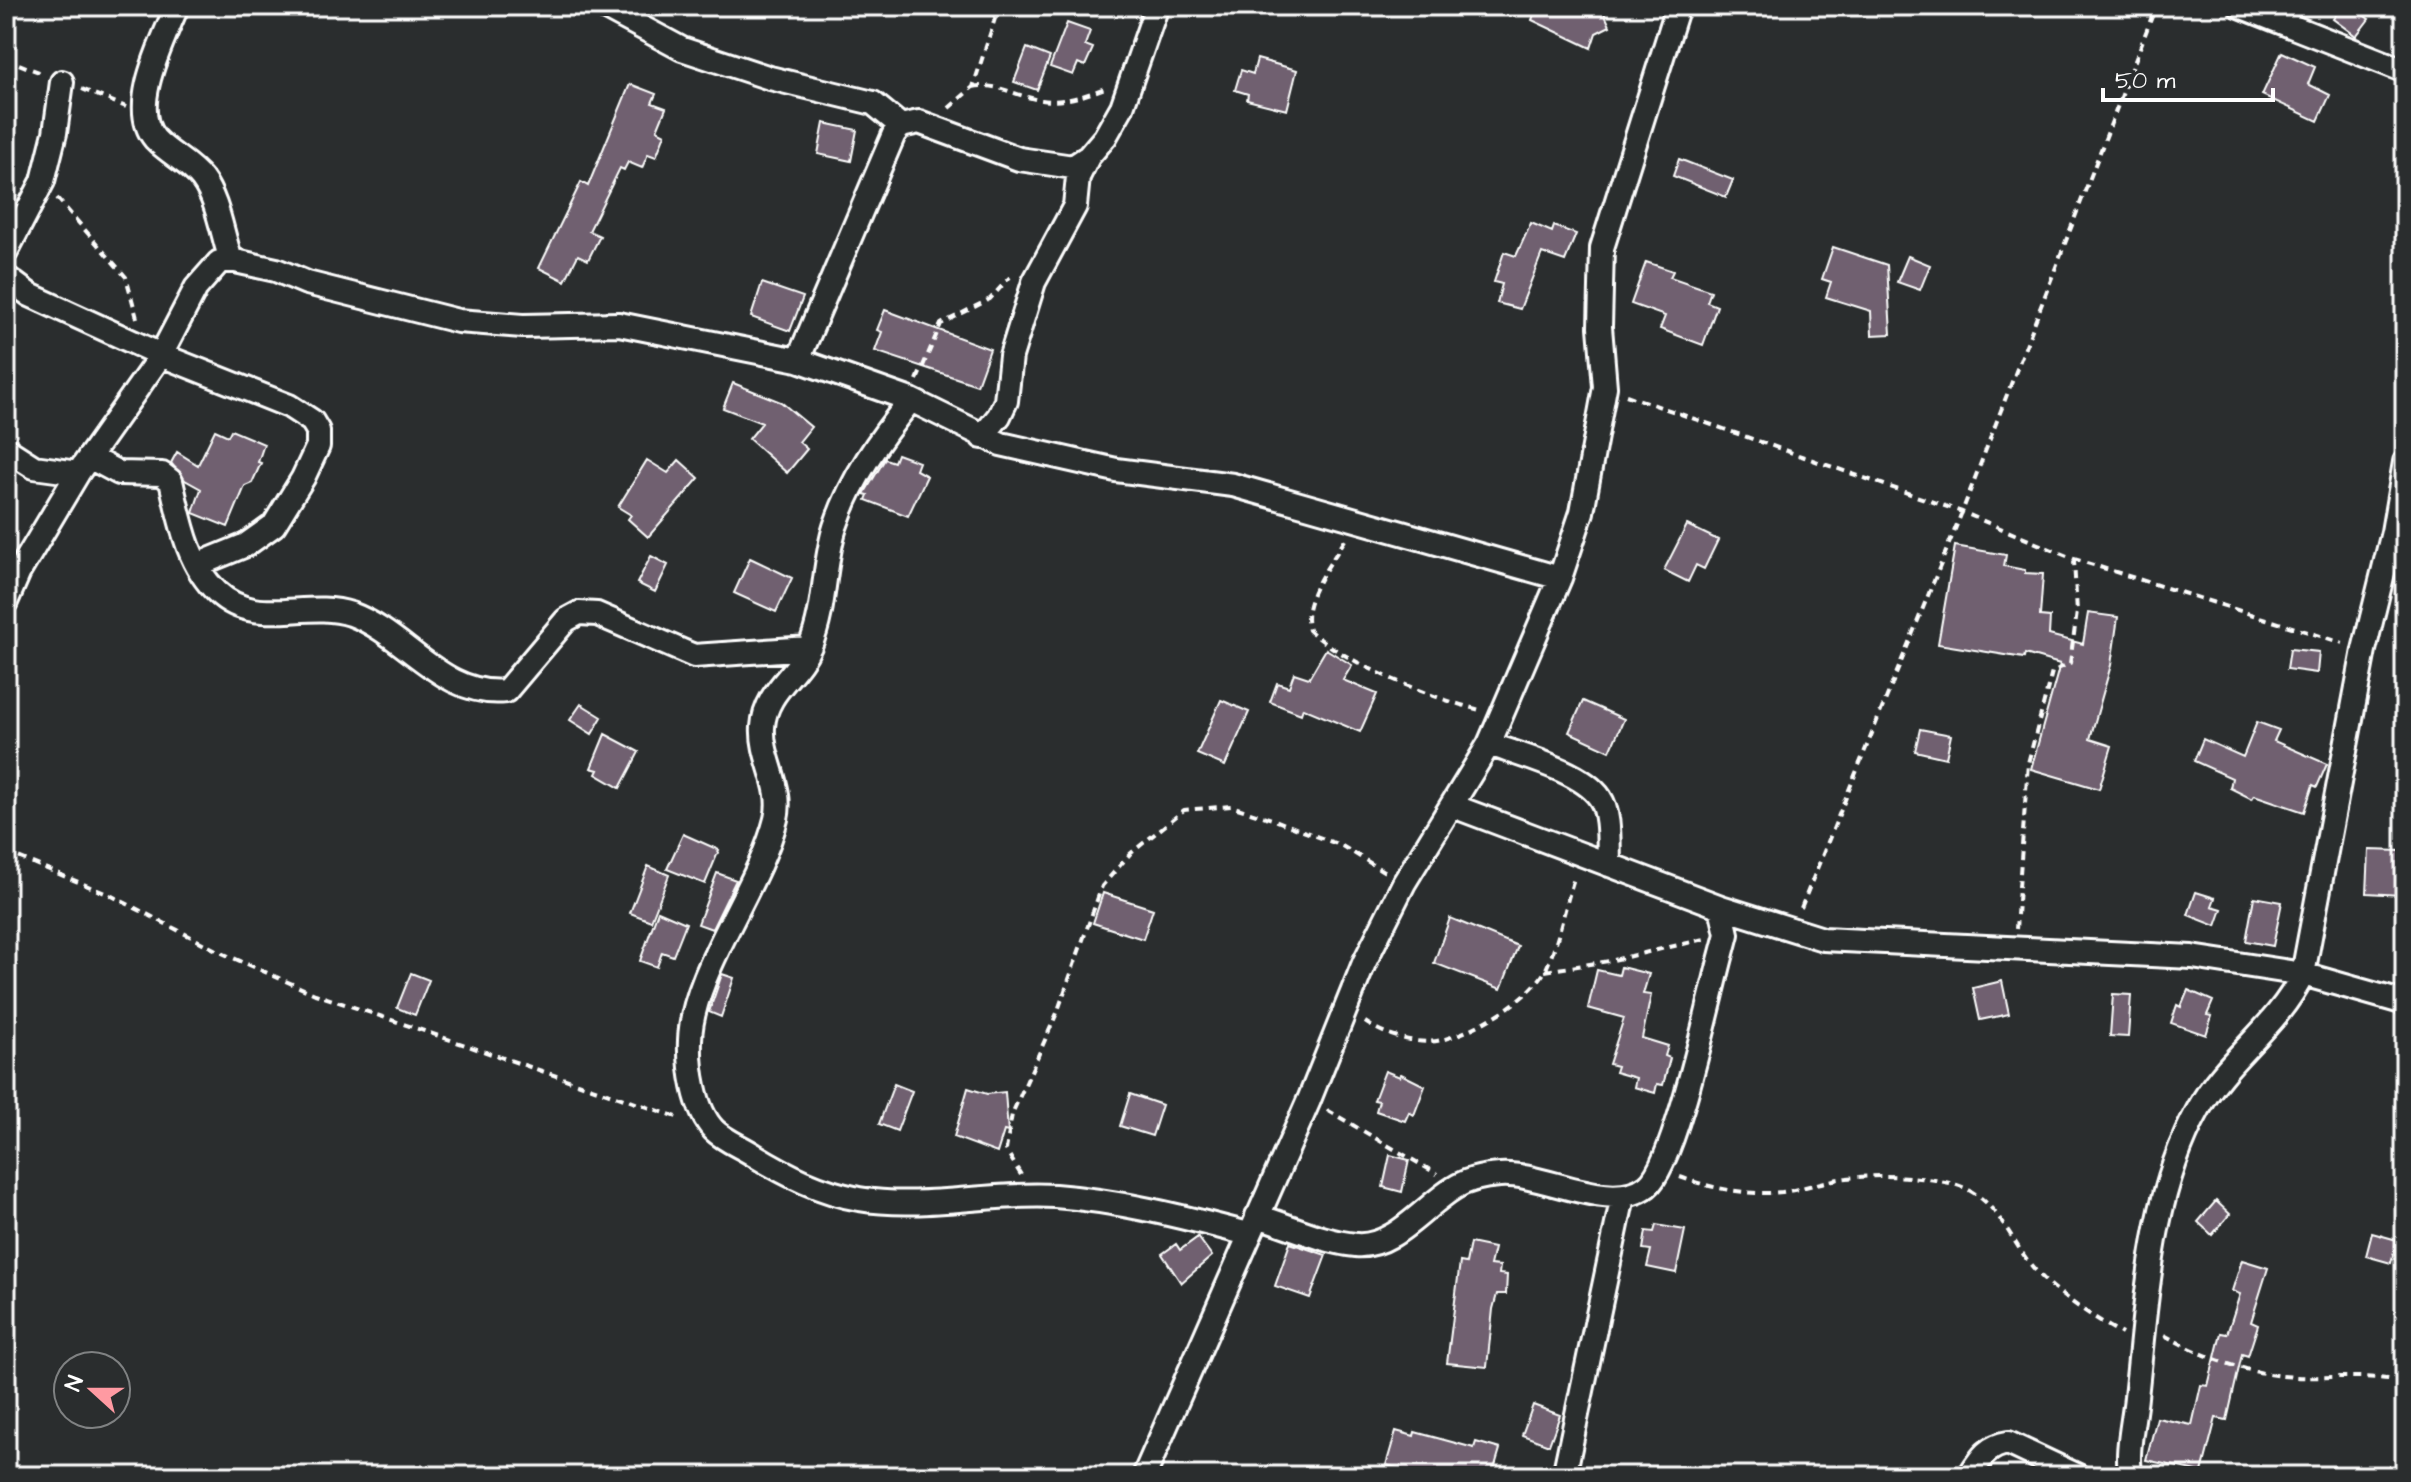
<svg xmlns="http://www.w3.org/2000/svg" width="2411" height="1482" viewBox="0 0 2411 1482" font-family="'Architects Daughter',sans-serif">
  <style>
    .building { fill: #6f616f; stroke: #fff; stroke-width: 2 }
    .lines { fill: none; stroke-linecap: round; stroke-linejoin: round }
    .minor-casing { stroke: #fff; stroke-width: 28 }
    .path { stroke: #fff; stroke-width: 4; stroke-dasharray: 8 6; stroke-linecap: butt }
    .minor { stroke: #2a2d2e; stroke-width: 22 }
  </style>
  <rect width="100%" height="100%" fill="#2a2d2e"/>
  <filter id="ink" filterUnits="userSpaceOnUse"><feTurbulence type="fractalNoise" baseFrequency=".0125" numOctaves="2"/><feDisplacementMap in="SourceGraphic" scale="16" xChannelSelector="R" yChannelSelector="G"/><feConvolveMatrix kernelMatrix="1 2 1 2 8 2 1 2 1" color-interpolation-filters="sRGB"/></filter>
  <g filter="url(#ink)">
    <path class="building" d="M 1537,6 L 1601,6 L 1610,26 L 1596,33 L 1591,48 L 1532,20 Z
      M 2342,6 L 2351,6 L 2369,19 L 2356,36 L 2333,19 Z
      M 1067,23 L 1090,31 L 1085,45 L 1093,48 L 1085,66 L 1078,63 L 1073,75 L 1050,67 Z
      M 1027,48 L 1050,57 L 1037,90 L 1014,82 Z
      M 2282,52 L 2315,67 L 2308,84 L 2330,95 L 2318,121 L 2262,95 Z
      M 1257,59 L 1297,70 L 1287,110 L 1247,100 L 1248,94 L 1235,90 L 1241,70 L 1253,74 Z
      M 630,84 L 656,94 L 652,103 L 666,108 L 657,130 L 665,134 L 656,157 L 648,154 L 642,168 L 628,162 L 624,170 L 620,168 L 589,231 L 600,236 L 588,260 L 578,255 L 565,281 L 539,268 L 581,182 L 588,186 Z
      M 824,123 L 857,130 L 851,161 L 818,154 Z
      M 1679,159 L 1733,180 L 1726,197 L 1673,176 Z
      M 1531,223 L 1552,232 L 1554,226 L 1576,234 L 1565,261 L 1542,253 L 1520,309 L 1497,303 L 1502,284 L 1494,282 L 1504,252 L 1516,256 Z
      M 1833,247 L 1887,265 L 1891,334 L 1872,335 L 1871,311 L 1826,297 L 1831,282 L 1822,279 Z
      M 1908,256 L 1930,265 L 1920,290 L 1897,282 Z
      M 1646,262 L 1673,271 L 1670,277 L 1711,291 L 1707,302 L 1717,306 L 1703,345 L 1660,329 L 1665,316 L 1631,304 Z
      M 762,283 L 803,297 L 790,331 L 751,317 Z
      M 885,310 L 990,349 L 977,385 L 875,351 L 882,332 L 877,330 Z
      M 733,383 L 781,402 L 811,427 L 799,442 L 807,449 L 787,473 L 749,439 L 762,423 L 723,408 Z
      M 215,430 L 228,436 L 231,430 L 264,444 L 258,462 L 261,463 L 252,483 L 245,486 L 228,527 L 193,513 L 201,489 L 185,480 L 171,463 L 177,452 L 198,465 Z
      M 897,454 L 919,462 L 916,470 L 927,476 L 908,516 L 866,500 L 868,495 L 864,494 L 885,459 L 894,462 Z
      M 647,460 L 668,473 L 679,460 L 699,478 L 648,537 L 628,519 L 631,515 L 618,507 Z
      M 1687,525 L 1718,540 L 1704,569 L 1696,565 L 1688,582 L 1664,570 Z
      M 1955,546 L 2006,555 L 2004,566 L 2025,570 L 2025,573 L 2043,574 L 2040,616 L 2050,617 L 2049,635 L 2083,644 L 2088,613 L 2118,617 L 2111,665 L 2090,739 L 2112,746 L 2099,789 L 2031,769 L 2060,664 L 2025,654 L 2024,658 L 1938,644 Z
      M 651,556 L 668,565 L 655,592 L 637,583 Z
      M 750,558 L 792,578 L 776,612 L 734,593 Z
      M 1326,649 L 1352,665 L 1343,680 L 1377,694 L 1360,732 L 1303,708 L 1301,714 L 1270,702 L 1277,683 L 1289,687 L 1294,673 L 1309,678 Z
      M 2290,649 L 2319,652 L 2317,673 L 2287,669 Z
      M 1221,700 L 1249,712 L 1225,766 L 1197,754 Z
      M 1583,701 L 1624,719 L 1610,751 L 1569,732 Z
      M 581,704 L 602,717 L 592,734 L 570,720 Z
      M 2257,722 L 2279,730 L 2274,741 L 2327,764 L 2317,787 L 2313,785 L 2304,812 L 2254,795 L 2252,799 L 2230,788 L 2232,778 L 2194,761 L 2203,739 L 2243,757 Z
      M 1920,729 L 1951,735 L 1946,758 L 1915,751 Z
      M 605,734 L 639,752 L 620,788 L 596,774 L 598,770 L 591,768 Z
      M 683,834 L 719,850 L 705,884 L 667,869 Z
      M 2369,850 L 2402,851 L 2401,895 L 2367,893 Z
      M 648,866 L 669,875 L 651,921 L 630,913 Z
      M 717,873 L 736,880 L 712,929 L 698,924 Z
      M 2196,892 L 2215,898 L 2212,906 L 2222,909 L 2216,926 L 2188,915 Z
      M 1103,893 L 1153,909 L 1143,939 L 1093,923 Z
      M 2254,897 L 2282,902 L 2273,946 L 2246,941 Z
      M 658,911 L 686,923 L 673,956 L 662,952 L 657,967 L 640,961 Z
      M 1450,918 L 1518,946 L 1501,989 L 1434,963 Z
      M 1621,967 L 1649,974 L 1643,994 L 1651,995 L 1642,1038 L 1668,1046 L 1665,1056 L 1670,1058 L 1663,1085 L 1657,1084 L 1655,1093 L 1634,1087 L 1636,1078 L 1615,1072 L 1617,1066 L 1609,1064 L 1624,1018 L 1588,1008 L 1597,970 L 1619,975 Z
      M 411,973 L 429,980 L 415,1015 L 397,1008 Z
      M 722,974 L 734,978 L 721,1017 L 709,1012 Z
      M 2002,981 L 2009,1014 L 1980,1020 L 1973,988 Z
      M 2188,990 L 2213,1001 L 2207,1015 L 2212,1016 L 2206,1035 L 2171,1023 L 2177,1005 L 2181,1007 Z
      M 2113,994 L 2131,995 L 2128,1037 L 2110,1036 Z
      M 1385,1071 L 1400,1077 L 1401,1074 L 1425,1086 L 1414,1115 L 1409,1112 L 1405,1121 L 1376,1111 L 1379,1101 L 1374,1100 Z
      M 894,1084 L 912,1091 L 897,1131 L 879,1124 Z
      M 968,1088 L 987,1094 L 1005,1092 L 1008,1132 L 1004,1131 L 997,1153 L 954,1137 Z
      M 1130,1094 L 1162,1105 L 1152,1136 L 1120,1126 Z
      M 1390,1155 L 1409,1160 L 1402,1192 L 1383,1187 Z
      M 2216,1201 L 2230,1214 L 2212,1235 L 2198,1222 Z
      M 1656,1225 L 1685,1230 L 1676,1273 L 1647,1267 L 1651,1250 L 1643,1249 L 1646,1231 L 1654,1232 Z
      M 2372,1233 L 2397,1240 L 2391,1263 L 2366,1256 Z
      M 1198,1237 L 1212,1256 L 1181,1283 L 1162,1254 L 1176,1244 L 1180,1250 Z
      M 1290,1243 L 1326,1255 L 1310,1298 L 1275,1286 Z
      M 1470,1243 L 1494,1248 L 1490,1265 L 1500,1266 L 1499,1274 L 1507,1275 L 1506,1294 L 1497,1294 L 1493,1309 L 1487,1367 L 1447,1363 L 1460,1262 L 1466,1263 Z
      M 2242,1260 L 2268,1268 L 2251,1322 L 2258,1325 L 2248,1356 L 2242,1354 L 2227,1420 L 2216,1418 L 2202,1472 L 2146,1460 L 2157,1418 L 2192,1425 L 2201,1385 L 2208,1386 L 2221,1333 L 2227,1334 L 2240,1294 L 2232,1291 Z
      M 1533,1405 L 1560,1415 L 1549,1445 L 1522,1435 Z
      M 1396,1431 L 1414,1436 L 1415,1432 L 1474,1448 L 1476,1442 L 1500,1449 L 1492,1476 L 1402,1476 L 1404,1470 L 1386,1465 Z"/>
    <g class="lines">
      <defs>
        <path id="minor" d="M 177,6 C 164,39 127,107 155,139 C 169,154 190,163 202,179 C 218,200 222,234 231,260
          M 602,6 L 682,49 L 770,78 L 873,103 L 901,126
          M 2240,6 L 2405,71
          M 6,252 L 43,181 L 55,133 L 62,82
          M 6,277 L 30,295 L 161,355 L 289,406 L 312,421 L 318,431 L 318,446 L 303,478 L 274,525 L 246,545 L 197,565
          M 798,360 L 894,134 L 901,126 L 919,122 L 1019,159 L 1073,167 L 1088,157
          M 911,400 C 879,439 851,479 835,527 C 823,565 826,608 810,646 C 798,675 765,691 763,727 C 761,759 784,786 776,819 C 759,888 692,972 690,1040 C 689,1066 694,1109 714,1130 C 724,1140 742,1147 754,1155 C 787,1175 820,1192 859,1199 C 923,1210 991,1192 1055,1196 C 1121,1201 1184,1217 1248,1234
          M 982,437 L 999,416 L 1006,401 L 1011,356 L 1034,282 L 1075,206 L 1078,177 L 1088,157 L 1105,137 L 1122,107 L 1157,6
          M 6,449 L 34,467 L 78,473
          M 89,457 L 119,473 L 162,474 L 171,481 C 180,519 187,564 217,592 C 256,629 306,599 351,614 C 406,634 443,698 506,691 L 566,620 L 579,613 L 597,614 L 694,656 L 809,648
          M 6,602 L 19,572 L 78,473 L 161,355 L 196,288 L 219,262 L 231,260 L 276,270 L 307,283 L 458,321 L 523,326 L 619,324 L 798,360 L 911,400 L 1001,444 L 1116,470 L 1233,485 L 1560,578
          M 1489,744 C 1519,755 1582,771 1600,798 C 1611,814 1608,846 1609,865
          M 1453,806 L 1721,907 L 1823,939 L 2192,957 L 2303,974 L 2405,1003
          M 1257,1216 C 1288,1225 1323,1242 1356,1245 C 1394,1248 1424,1206 1454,1188 C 1468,1179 1483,1176 1500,1175 C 1543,1172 1610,1214 1647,1186 C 1675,1165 1710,998 1721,957 L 1727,934 L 1721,907
          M 1144,1476 L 1309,1100 L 1364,963 L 1404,883 L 1489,744 L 1560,578 L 1582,512 L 1605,387 L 1600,327 L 1602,248 L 1678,6
          M 1564,1476 L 1623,1196
          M 1969,1476 C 1980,1459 1987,1446 2008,1443 L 2078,1476
          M 2131,1476 C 2125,1454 2134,1420 2136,1397 C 2147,1300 2150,1196 2199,1108 C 2227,1057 2276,1029 2303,974 L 2364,650 L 2393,532 L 2405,462"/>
      </defs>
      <use href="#minor" class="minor-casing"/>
      <path class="path" d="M 6,59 L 44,74
        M 973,87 C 998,82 1016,97 1042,100 C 1064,103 1084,96 1105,88
        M 82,89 L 126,107
        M 949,108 L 973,87 L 999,6
        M 57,198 L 126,277 L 137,318
        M 917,380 L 941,324 L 990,299 L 1010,277
        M 1626,395 L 1962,512 L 2074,559 L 2343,643
        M 1345,540 C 1331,563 1299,602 1309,630 C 1345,663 1433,699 1480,710
        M 6,852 L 112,896 L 222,953 L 315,994 L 680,1118
        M 1801,908 L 1962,512 L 2156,6
        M 2016,929 L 2028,763 L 2052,672 L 2070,663 L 2077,612 L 2074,561
        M 1545,971 L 1609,961 L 1705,939
        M 1365,1022 C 1384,1035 1418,1046 1441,1040 C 1472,1033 1532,999 1546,969 C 1559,941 1565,905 1575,875
        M 1327,1110 L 1437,1174
        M 1021,1175 L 1006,1150 L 1012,1114 L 1057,1013 L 1102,886 L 1130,854 L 1184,810 L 1231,806 L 1272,819 L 1342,846 L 1385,872
        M 1680,1177 C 1711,1188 1748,1196 1782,1192 C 1804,1189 1825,1180 1847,1178 C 1880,1174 1926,1176 1957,1185 C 1999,1198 2011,1245 2038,1273 C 2062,1298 2093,1317 2122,1334
        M 2164,1335 C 2199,1354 2234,1369 2275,1375 C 2318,1381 2361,1372 2405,1382"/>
      <use href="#minor" class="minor"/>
    </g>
  </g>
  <rect width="2411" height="1482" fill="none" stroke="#2a2d2e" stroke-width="32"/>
  <rect x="16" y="16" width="2379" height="1450" fill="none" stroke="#fff" stroke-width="3" filter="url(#ink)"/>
  <g transform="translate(92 1390) rotate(291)"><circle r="38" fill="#2a2d2e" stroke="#7f8182" stroke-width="2"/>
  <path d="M0-6L14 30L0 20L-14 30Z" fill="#ff9aa2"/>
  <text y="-12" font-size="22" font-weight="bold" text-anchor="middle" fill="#ffffff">N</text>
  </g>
  <path d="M2103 88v12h170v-12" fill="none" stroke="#ffffff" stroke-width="4"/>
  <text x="2115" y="88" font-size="24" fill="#ffffff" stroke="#2a2d2e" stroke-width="6" paint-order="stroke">50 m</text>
</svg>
